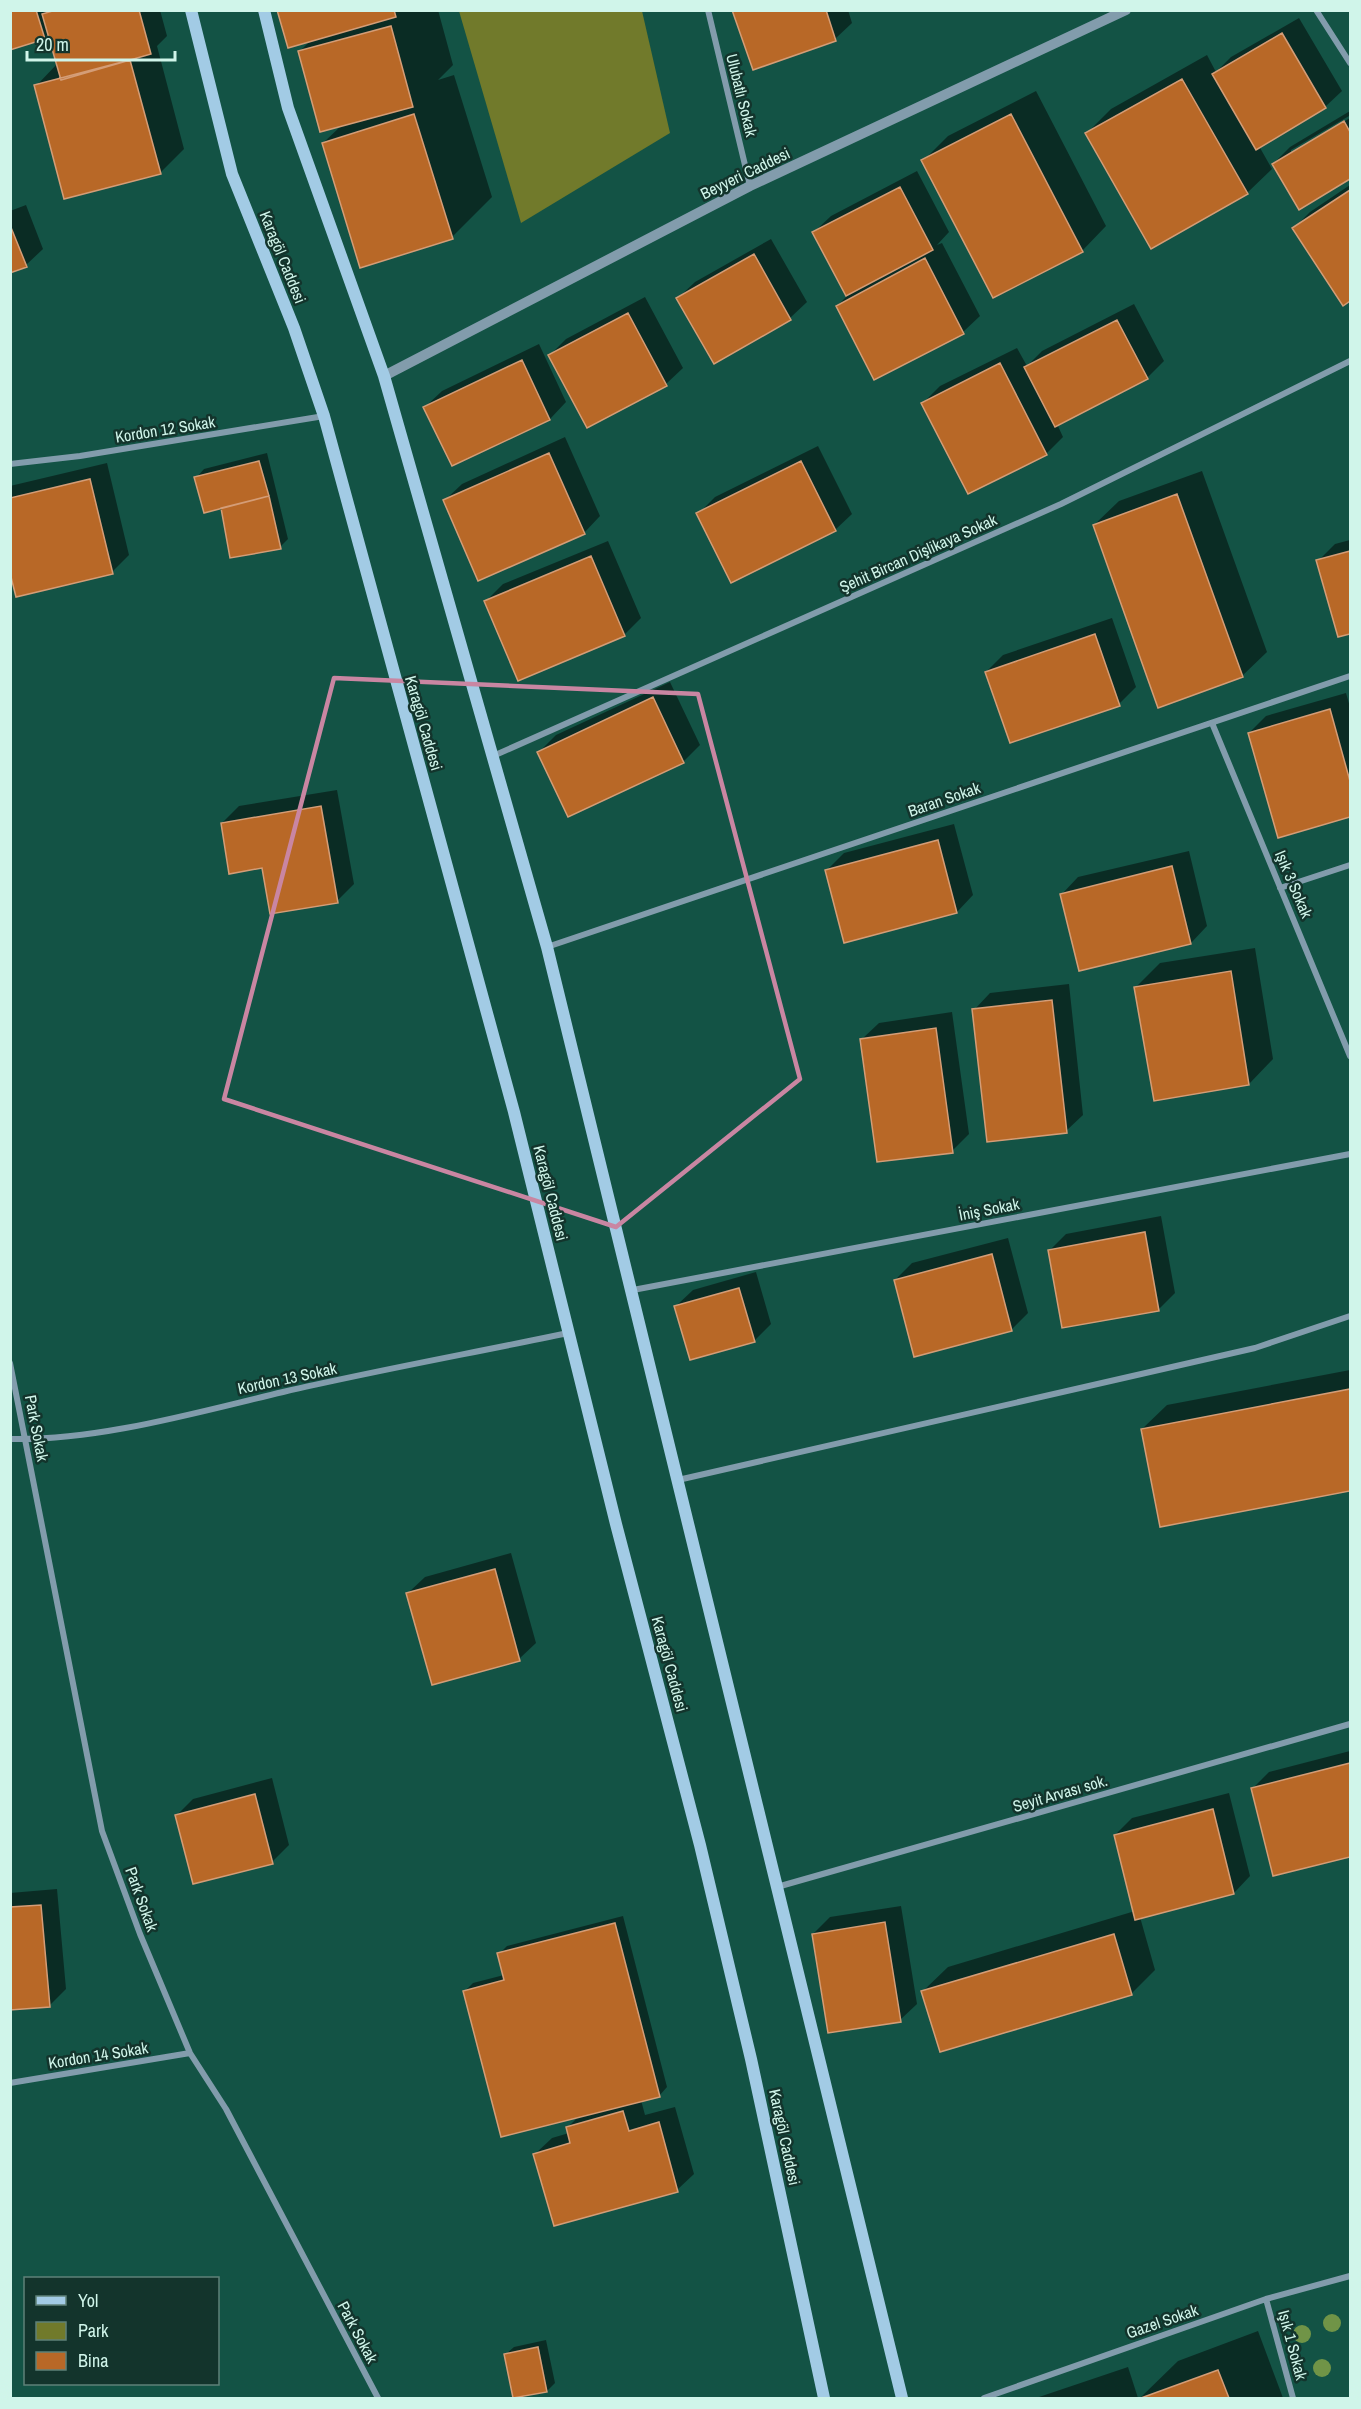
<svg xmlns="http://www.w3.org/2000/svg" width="1361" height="2409" viewBox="0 0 1361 2409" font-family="'Archivo Narrow',sans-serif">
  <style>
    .green { fill: #717a2b }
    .shadow { fill: #0007 }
    .building { fill: #b86827; stroke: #d49d77; stroke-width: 1.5 }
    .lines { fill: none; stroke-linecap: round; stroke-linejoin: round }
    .minor { stroke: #829cac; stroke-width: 6 }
    .tertiary { stroke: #829cac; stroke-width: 10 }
    .secondary { stroke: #a2cbe5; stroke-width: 12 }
    .tree { fill: #709447 }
    .marked { fill: none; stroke: #c986a2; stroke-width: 4.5; stroke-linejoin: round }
    .labels { text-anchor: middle; stroke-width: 5; stroke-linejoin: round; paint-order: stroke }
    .street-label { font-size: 16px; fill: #d0f5ea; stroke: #13342c }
  </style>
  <rect width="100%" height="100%" fill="#135345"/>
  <path class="green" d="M 459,11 L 642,11 L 670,133 L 521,223 Z"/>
  <path class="shadow" d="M 10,10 L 160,10 L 167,36 L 157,46 L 184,149 L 160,173 L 36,86 L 58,63 L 49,33 L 44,38 Z
    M 279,10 L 438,10 L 453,65 L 438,80 L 454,75 L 492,197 L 452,237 L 323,143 L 342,125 L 299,52 L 311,40 Z
    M 734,10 L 848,10 L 852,23 L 835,39 Z
    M 1299,18 L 1342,91 L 1325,107 L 1259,146 L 1272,169 L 1247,193 L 1087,133 L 1111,109 L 1207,55 L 1216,72 L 1231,57 Z
    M 1036,91 L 1106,226 L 1082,251 L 923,161 L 948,136 Z
    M 1350,111 L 1350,118 L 1349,116 L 1291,150 L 1291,154 L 1350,118 L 1350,177 L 1300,208 L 1273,164 L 1290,147 Z
    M 917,171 L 949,232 L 937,245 L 942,243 L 980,316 L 963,332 L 837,306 L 848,295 L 814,232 L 831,216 Z
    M 1350,185 L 1350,299 L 1343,303 L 1294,228 L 1310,212 Z
    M 26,205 L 43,249 L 26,265 L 10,272 L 10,211 Z
    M 771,239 L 807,302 L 790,318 L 714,362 L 678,298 L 695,282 Z
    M 645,297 L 683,368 L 666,384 L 550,355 L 566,339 Z
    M 1134,304 L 1164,361 L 1147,378 L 1057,424 L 1063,437 L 1046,454 L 969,492 L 923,403 L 940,386 L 1017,348 L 1027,366 L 1042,351 Z
    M 539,344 L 566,402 L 550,419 L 453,464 L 425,407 L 442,391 Z
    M 565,437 L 600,516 L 584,533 L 445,500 L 462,484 Z
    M 818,446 L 852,514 L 835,530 L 698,514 L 715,497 Z
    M 267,453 L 288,539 L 280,547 L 222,507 L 196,478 L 204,469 Z
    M 107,463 L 129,555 L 112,572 L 10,566 L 10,486 Z
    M 1202,471 L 1267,652 L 1242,676 L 1094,525 L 1119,501 Z
    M 1350,540 L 1350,632 L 1339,635 L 1318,561 L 1335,544 Z
    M 608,541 L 641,618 L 624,635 L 486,601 L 503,584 Z
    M 1112,618 L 1136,687 L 1119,704 L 986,672 L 1003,655 Z
    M 670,682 L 700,745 L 683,762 L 539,752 L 556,735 Z
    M 1346,693 L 1350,707 L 1350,816 L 1279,836 L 1249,733 L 1266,716 Z
    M 337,790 L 354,884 L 337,901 L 264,866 L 222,823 L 239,806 Z
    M 954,824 L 973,895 L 957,912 L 827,870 L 844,853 Z
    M 1189,851 L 1207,926 L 1191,943 L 1062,894 L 1078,877 Z
    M 1255,948 L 1273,1059 L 1249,1084 L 1136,987 L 1160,963 Z
    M 1069,984 L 1083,1115 L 1066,1131 L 974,1010 L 990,993 Z
    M 952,1012 L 969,1134 L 952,1151 L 862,1039 L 879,1023 Z
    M 1161,1216 L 1175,1293 L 1158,1310 L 1050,1250 L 1066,1234 Z
    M 1008,1238 L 1028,1313 L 1012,1329 L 915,1355 L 895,1280 L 912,1263 Z
    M 756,1272 L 771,1324 L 754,1341 L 676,1306 L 693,1290 Z
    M 1350,1370 L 1350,1489 L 1161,1525 L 1142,1429 L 1167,1405 Z
    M 511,1553 L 536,1643 L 519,1659 L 408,1593 L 425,1577 Z
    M 1350,1751 L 1350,1855 L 1275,1874 L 1252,1789 L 1269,1772 Z
    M 272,1778 L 289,1845 L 272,1862 L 177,1815 L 193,1799 Z
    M 1229,1793 L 1250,1876 L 1234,1893 L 1140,1917 L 1155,1970 L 1131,1994 L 923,1991 L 948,1967 L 1135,1911 L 1115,1835 L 1132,1818 Z
    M 57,1889 L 66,1989 L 49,2006 L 10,2009 L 10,1893 Z
    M 901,1906 L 917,2004 L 900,2020 L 813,1934 L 830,1917 Z
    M 623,1916 L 667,2087 L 659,2096 L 641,2100 L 645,2115 L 675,2107 L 694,2174 L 677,2190 L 535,2154 L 552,2138 L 569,2133 L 567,2128 L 579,2116 L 465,1991 L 473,1983 L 504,1975 L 499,1954 L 507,1946 Z
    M 1258,2331 L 1283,2398 L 1140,2398 L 1178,2361 Z
    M 546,2340 L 555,2383 L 547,2391 L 505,2355 L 514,2347 Z
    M 1128,2367 L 1138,2398 L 1037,2398 L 1039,2397 Z"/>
  <path class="building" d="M 10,10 L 36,10 L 45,39 L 10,50 Z
    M 56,10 L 139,10 L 151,54 L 61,80 L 42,14 Z
    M 277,10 L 394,10 L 396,17 L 288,48 Z
    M 732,10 L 826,10 L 836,41 L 753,70 Z
    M 391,26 L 413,107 L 320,132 L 298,51 Z
    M 1282,33 L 1326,108 L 1256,150 L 1212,74 Z
    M 130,60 L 161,174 L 64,199 L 34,85 Z
    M 1182,79 L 1248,194 L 1151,249 L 1085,133 Z
    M 414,114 L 453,239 L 360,268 L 322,143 Z
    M 1011,114 L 1083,252 L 993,298 L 921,160 Z
    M 1344,121 L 1350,132 L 1350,179 L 1299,210 L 1272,164 Z
    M 900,187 L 933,250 L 846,296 L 812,232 Z
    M 1350,190 L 1350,301 L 1343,306 L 1292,228 Z
    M 10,225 L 27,267 L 10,273 Z
    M 754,254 L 791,320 L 714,364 L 676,298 Z
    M 925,258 L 964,334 L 874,380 L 836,306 Z
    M 628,313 L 667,386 L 587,428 L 548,355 Z
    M 1117,320 L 1148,379 L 1055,427 L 1024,367 Z
    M 522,360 L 550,420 L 452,466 L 423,407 Z
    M 1000,363 L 1047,455 L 968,494 L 921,403 Z
    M 549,453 L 585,534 L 478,581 L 443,500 Z
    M 259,461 L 269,496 L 204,513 L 194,477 Z
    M 801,461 L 836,531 L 731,583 L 696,513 Z
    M 90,479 L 113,574 L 16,597 L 10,573 L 10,498 Z
    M 1177,494 L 1243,677 L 1158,708 L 1093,525 Z
    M 269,496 L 281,549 L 230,558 L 221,508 Z
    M 1350,551 L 1350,634 L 1338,637 L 1316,560 Z
    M 591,556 L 625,636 L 518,681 L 484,601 Z
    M 1095,634 L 1120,706 L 1010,743 L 985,672 Z
    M 653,697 L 684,763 L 568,817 L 537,752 Z
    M 1330,709 L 1350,781 L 1350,817 L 1278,838 L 1248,733 Z
    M 321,806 L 338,903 L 270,914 L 262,868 L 229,874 L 221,823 Z
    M 938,840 L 957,913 L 844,943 L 825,870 Z
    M 1172,866 L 1191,944 L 1079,971 L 1060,894 Z
    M 1231,971 L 1249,1085 L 1154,1101 L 1134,987 Z
    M 1052,1000 L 1067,1133 L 987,1142 L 972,1009 Z
    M 936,1028 L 953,1153 L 877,1162 L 860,1039 Z
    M 1145,1232 L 1159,1311 L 1062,1328 L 1048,1250 Z
    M 992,1254 L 1012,1331 L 914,1357 L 894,1280 Z
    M 739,1288 L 755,1342 L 690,1360 L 674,1306 Z
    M 1350,1389 L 1350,1491 L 1160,1527 L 1141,1429 Z
    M 495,1569 L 520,1661 L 432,1685 L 406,1593 Z
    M 1350,1763 L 1350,1857 L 1273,1876 L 1251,1788 Z
    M 255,1794 L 273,1864 L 193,1884 L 175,1815 Z
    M 1213,1809 L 1234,1894 L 1135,1920 L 1114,1835 Z
    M 41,1905 L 50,2007 L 10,2010 L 10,1907 Z
    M 885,1922 L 901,2022 L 828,2033 L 812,1934 Z
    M 615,1923 L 660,2097 L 501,2137 L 463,1991 L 504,1980 L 497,1953 Z
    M 1114,1934 L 1132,1995 L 940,2052 L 921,1991 Z
    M 623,2111 L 629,2131 L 659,2122 L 678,2192 L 554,2226 L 533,2154 L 570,2143 L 566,2127 Z
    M 538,2347 L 547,2392 L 513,2398 L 504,2354 Z
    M 1218,2370 L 1229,2398 L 1141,2398 Z"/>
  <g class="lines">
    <path class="minor" d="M 708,10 L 750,186
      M 1316,10 L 1350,63
      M 10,464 L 80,456 L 324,416
      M 1212,723 L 1350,1056
      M 493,756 L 1061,504 L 1350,361
      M 1280,888 L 1350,865
      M 547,947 L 1350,676
      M 633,1290 L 1350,1154
      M 10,1363 L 102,1831 L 140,1934 L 190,2053 L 226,2109 L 378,2398
      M 10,1439 C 98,1441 198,1412 283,1392 C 378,1370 473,1353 568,1333
      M 678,1480 L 1255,1348 L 1350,1316
      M 777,1887 L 1350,1724
      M 10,2083 L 190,2053
      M 1266,2299 L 1293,2398
      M 984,2398 L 1266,2299 L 1350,2276"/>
    <path class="tertiary" d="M 384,376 L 750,186 L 1126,10"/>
    <path class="secondary" d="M 191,10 L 232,174 L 294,328 L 324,416 L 514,1112 L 616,1524 L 700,1845 L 751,2059 L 824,2398
      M 264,10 L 288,108 L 384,376 L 547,947 L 902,2398"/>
  </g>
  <g class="tree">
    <circle cx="1332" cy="2323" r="9"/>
    <circle cx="1302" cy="2334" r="9"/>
    <circle cx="1322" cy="2368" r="9"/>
  </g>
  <path class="marked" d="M 334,678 L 698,694 L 800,1079 L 616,1227 L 224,1099 Z"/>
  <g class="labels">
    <g class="street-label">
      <text transform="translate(742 95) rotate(76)" y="6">Ulubatlı Sokak</text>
      <text transform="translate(745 173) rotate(-26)" y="6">Beyyeri Caddesi</text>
      <text transform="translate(283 257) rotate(68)" y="6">Karagöl Caddesi</text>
      <text transform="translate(165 429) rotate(-9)" y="6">Kordon 12 Sokak</text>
      <text transform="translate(918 553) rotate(-24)" y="6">Şehit Bircan Dişlikaya Sokak</text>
      <text transform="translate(424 723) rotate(74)" y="6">Karagöl Caddesi</text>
      <text transform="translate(944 799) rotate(-19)" y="6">Baran Sokak</text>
      <text transform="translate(1294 884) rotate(67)" y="6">Işık 3 Sokak</text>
      <text transform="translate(551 1193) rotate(76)" y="6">Karagöl Caddesi</text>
      <text transform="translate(989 1209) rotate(-11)" y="6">İniş Sokak</text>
      <text transform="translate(287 1378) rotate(-12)" y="6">Kordon 13 Sokak</text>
      <text transform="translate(37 1428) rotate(79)" y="6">Park Sokak</text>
      <text transform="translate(670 1664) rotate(75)" y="6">Karagöl Caddesi</text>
      <text transform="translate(1060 1793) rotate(-16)" y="6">Seyit Arvası sok.</text>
      <text transform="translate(142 1899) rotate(70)" y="6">Park Sokak</text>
      <text transform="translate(98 2055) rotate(-9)" y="6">Kordon 14 Sokak</text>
      <text transform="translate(785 2137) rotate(78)" y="6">Karagöl Caddesi</text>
      <text transform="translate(1162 2321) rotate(-19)" y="6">Gazel Sokak</text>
      <text transform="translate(358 2332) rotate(62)" y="6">Park Sokak</text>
      <text transform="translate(1293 2345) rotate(75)" y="6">Işık 1 Sokak</text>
    </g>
  </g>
  <rect width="1361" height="2409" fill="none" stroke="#d0f5ea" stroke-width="24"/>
  <rect x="24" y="2277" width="195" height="108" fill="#13342c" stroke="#5f8178" stroke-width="1.5"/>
  <rect x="36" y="2296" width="30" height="9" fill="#a2cbe5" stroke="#5f8178" stroke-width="1.5"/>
  <text x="78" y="2307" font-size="18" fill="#d0f5ea">Yol</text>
  <rect x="36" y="2322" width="30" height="18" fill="#717a2b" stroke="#5f8178" stroke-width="1.5"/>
  <text x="78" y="2337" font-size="18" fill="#d0f5ea">Park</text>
  <rect x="36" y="2352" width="30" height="18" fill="#b86827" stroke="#5f8178" stroke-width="1.5"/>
  <text x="78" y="2367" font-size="18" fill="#d0f5ea">Bina</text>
  <path d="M27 51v9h148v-9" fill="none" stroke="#d0f5ea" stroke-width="3"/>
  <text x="36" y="51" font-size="18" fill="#d0f5ea" stroke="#13342c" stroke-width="4.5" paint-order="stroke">20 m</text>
</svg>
